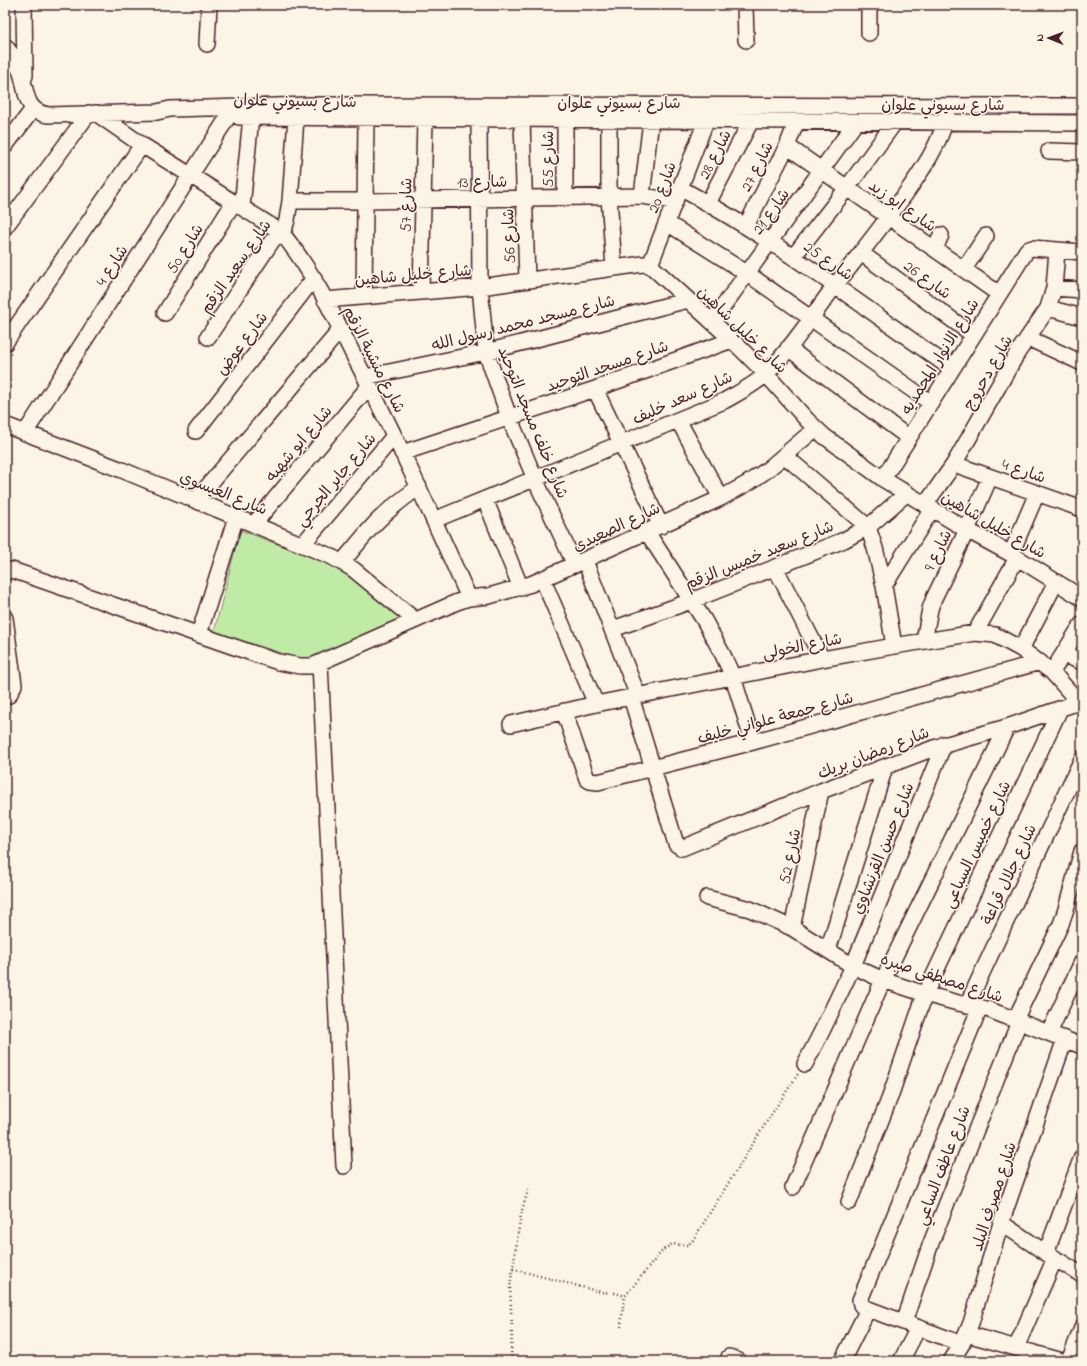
<svg xmlns="http://www.w3.org/2000/svg" width="1087" height="1366" viewBox="0 0 1087 1366" font-family="'Indie Flower','Playpen Sans Arabic',sans-serif">
  <style>
    .green { fill: #c0eba7; stroke: #858569 }
    .lines { fill: none; stroke-linecap: round; stroke-linejoin: round }
    .minor-casing { stroke: #4a1f2b; stroke-width: 18 }
    .path { stroke: #4a1f2b; stroke-width: 2.5; stroke-dasharray: 1 3; stroke-linecap: butt }
    .minor { stroke: #fcf5e5; stroke-width: 15 }
    .labels { text-anchor: middle; stroke-width: 3; stroke-linejoin: round; paint-order: stroke }
    .street-label { font-size: 16px; fill: #4a1f2b; stroke: #fcf5e5 }
  </style>
  <rect width="100%" height="100%" fill="#fcf5e5"/>
  <filter id="ink" filterUnits="userSpaceOnUse"><feTurbulence type="fractalNoise" baseFrequency=".025" numOctaves="2"/><feDisplacementMap in="SourceGraphic" scale="8" xChannelSelector="R" yChannelSelector="G"/><feConvolveMatrix kernelMatrix="1 2 1 2 8 2 1 2 1" color-interpolation-filters="sRGB"/></filter>
  <g filter="url(#ink)">
    <path class="green" d="M 240,530 L 341,568 L 404,616 L 366,637 L 322,657 L 304,660 L 214,632 Z"/>
    <g class="lines">
      <defs>
        <path id="minor" d="M 24,5 L 25,76
          M 745,5 L 746,40
          M 869,5 L 869,33
          M 207,44 L 209,5
          M 5,46 C 12,54 17,63 21,73 C 27,91 24,111 48,115 L 157,112 L 170,109 L 310,105 L 1082,106
          M 96,113 L 142,145 L 281,232 C 313,271 334,316 356,360 C 397,438 433,518 469,598
          M 239,117 L 1082,123
          M 479,119 L 480,287 L 486,352 L 509,417 L 535,479 L 575,565
          M 522,120 L 527,280
          M 565,120 L 565,198
          M 609,120 L 609,197 L 614,268
          M 5,146 L 33,109
          M 787,146 L 999,294
          M 1049,151 L 1082,152
          M 680,188 C 776,240 863,306 952,369
          M 642,196 L 651,120
          M 290,201 L 366,201 L 642,196 L 662,199 L 675,202
          M 708,203 L 751,121
          M 242,207 L 251,117
          M 667,223 L 748,274 L 931,403
          M 746,226 L 787,146 L 797,121
          M 5,227 L 89,113
          M 935,249 L 941,235
          M 861,253 L 973,335
          M 793,257 L 847,188 L 895,122
          M 650,265 L 706,121
          M 964,269 L 986,236
          M 1054,288 L 1082,290
          M 421,291 L 425,119
          M 364,296 L 366,119
          M 325,300 L 480,287 L 643,264 L 650,265 L 732,340 L 766,374 L 807,420 L 824,436 L 883,479 L 967,530 L 1011,554 L 1082,598
          M 1048,308 L 1082,317
          M 165,313 L 234,202
          M 712,322 L 856,122
          M 208,337 L 272,241 L 285,227 L 287,220 L 290,201 L 296,118
          M 1028,338 L 1082,363
          M 5,343 L 142,145
          M 788,348 L 909,438
          M 365,377 L 486,352 L 688,300
          M 595,389 L 661,526
          M 678,420 L 721,498
          M 5,425 L 122,470 L 330,556 L 353,569 L 415,620
          M 196,431 L 314,278
          M 25,433 L 228,117
          M 402,453 L 595,389 L 732,340
          M 785,456 L 868,527 L 875,548 L 884,586 L 894,646
          M 954,464 L 1082,509
          M 883,479 L 1027,250 L 1032,248 L 1082,252
          M 485,499 L 521,588
          M 196,500 L 341,329
          M 925,505 L 954,464 L 1018,352 L 1048,308 L 1054,288 L 1057,251
          M 434,520 L 724,401 C 738,393 755,385 767,373 C 792,348 812,316 834,287 C 858,257 881,227 904,196 C 921,172 942,142 947,113
          M 254,524 L 370,385
          M 647,532 L 704,620 L 723,655 L 733,677 L 753,742
          M 303,544 L 394,436
          M 1011,554 L 1037,493
          M 585,561 L 638,696
          M 342,562 C 352,551 361,539 371,528 C 385,512 402,499 419,487
          M 775,567 L 822,659
          M 5,572 L 12,570 L 278,662 L 300,666 L 312,666 L 457,602 L 469,598 L 489,596 L 531,584 L 721,498 L 748,483 L 767,470 L 815,429
          M 543,580 L 596,704
          M 884,586 L 932,509
          M 5,618 L 14,685 L 9,695 L 5,696
          M 613,629 L 691,601 L 844,540 L 868,527 L 907,493
          M 975,633 L 1017,558
          M 199,634 L 236,517
          M 924,641 L 930,609 L 934,598 L 967,530 L 990,477
          M 1021,649 L 1056,582
          M 1064,655 L 1082,662
          M 320,663 L 344,1166
          M 1052,672 L 1082,624
          M 631,697 L 676,844 L 682,848 L 821,791 L 934,748 L 1007,727 L 1079,702
          M 564,711 L 587,779 L 590,781 L 598,782 L 753,742 L 1040,662
          M 511,724 L 596,704 L 822,659 L 894,646 L 975,633 L 995,635 L 1021,649 L 1052,672 L 1082,706
          M 707,898 L 750,909 L 792,928 L 853,966 L 883,980 L 925,994 L 958,1003 L 987,1009 L 1082,1046
          M 792,928 L 821,791
          M 828,950 L 885,767
          M 967,1005 L 1082,759
          M 1015,1020 L 1061,924 L 1066,909 L 1082,851
          M 1049,1033 L 1082,962
          M 805,1064 L 822,1031 L 853,966 L 944,744
          M 793,1187 L 883,980 L 1007,727
          M 849,1202 L 890,1097 L 925,994 L 1060,709
          M 1001,1223 L 1046,1253 L 1082,1275
          M 1046,1253 L 1082,1157
          M 904,1322 L 931,1243 L 1019,1022
          M 967,1334 L 1062,1361
          M 962,1344 L 863,1307 L 861,1305 L 860,1300 L 980,1007
          M 1016,1348 L 1055,1258
          M 729,1357 L 739,1361
          M 842,1361 L 868,1309
          M 901,1361 L 918,1328
          M 951,1361 L 962,1344 L 971,1323 L 1001,1223 L 1065,1039
          M 1069,1361 L 1082,1328"/>
      </defs>
      <use href="#minor" class="minor-casing"/>
      <path class="path" d="M 513,1269 L 601,1292 L 615,1293 L 625,1296
        M 621,1327 L 623,1307 L 625,1296 L 663,1250 L 672,1244 L 688,1245 L 693,1240 L 769,1118 L 798,1074
        M 511,1361 L 512,1328 L 510,1287 L 521,1214 L 528,1190"/>
      <use href="#minor" class="minor"/>
    </g>
  </g>
  <g class="labels">
    <g class="street-label">
      <text transform="translate(295 100) rotate(1)" y="6">شارع بسيوني علوان</text>
      <text x="619" y="108">شارع بسيوني علوان</text>
      <text x="943" y="110">شارع بسيوني علوان</text>
      <text transform="translate(714 154) rotate(-63)" y="6">شارع 28</text>
      <text transform="translate(547 159) rotate(-90)" y="6">شارع 55</text>
      <text transform="translate(756 166) rotate(-63)" y="6">شارع 27</text>
      <text transform="translate(482 181) rotate(-1)" y="6">شارع 13</text>
      <text transform="translate(661 187) rotate(-69)" y="6">شارع 20</text>
      <text transform="translate(405 205) rotate(-89)" y="6">شارع 57</text>
      <text transform="translate(903 205) rotate(35)" y="6">شارع ابو زيد</text>
      <text transform="translate(770 211) rotate(-55)" y="6">شارع 21</text>
      <text transform="translate(508 236) rotate(-92)" y="6">شارع 56</text>
      <text transform="translate(184 248) rotate(-58)" y="6">شارع 50</text>
      <text transform="translate(829 260) rotate(35)" y="6">شارع 25</text>
      <text transform="translate(111 265) rotate(-57)" y="6">شارع 4</text>
      <text transform="translate(235 266) rotate(-55)" y="6">شارع سعيد الزقم</text>
      <text transform="translate(413 274) rotate(-5)" y="6">شارع خليل شاهين</text>
      <text transform="translate(928 279) rotate(36)" y="6">شارع 26</text>
      <text transform="translate(523 322) rotate(-14)" y="6">شارع مسجد محمد رسول الله</text>
      <text transform="translate(743 329) rotate(44)" y="6">شارع خليل شاهين</text>
      <text transform="translate(241 343) rotate(-53)" y="6">شارع عوض</text>
      <text transform="translate(939 356) rotate(-58)" y="6">شارع الانوار المحمديه</text>
      <text transform="translate(375 359) rotate(63)" y="6">شارع منشية الزقم</text>
      <text transform="translate(607 365) rotate(-19)" y="6">شارع مسجد التوحيد</text>
      <text transform="translate(987 372) rotate(-60)" y="6">شارع دحروج</text>
      <text transform="translate(682 397) rotate(-24)" y="6">شارع سعد خليف</text>
      <text transform="translate(534 422) rotate(68)" y="6">شارع خلف مسجد التوحيد</text>
      <text transform="translate(298 443) rotate(-50)" y="6">شارع ابو شهبه</text>
      <text transform="translate(1024 470) rotate(19)" y="6">شارع 4</text>
      <text transform="translate(335 479) rotate(-50)" y="6">شارع جابر الجرحي</text>
      <text transform="translate(224 492) rotate(22)" y="6">شارع العيسوي</text>
      <text transform="translate(994 524) rotate(30)" y="6">شارع خليل شاهين</text>
      <text transform="translate(616 526) rotate(-25)" y="6">شارع الصعيدى</text>
      <text transform="translate(937 550) rotate(-64)" y="6">شارع 9</text>
      <text transform="translate(759 554) rotate(-22)" y="6">شارع سعيد خميس الزقم</text>
      <text transform="translate(802 645) rotate(-11)" y="6">شارع الخولى</text>
      <text transform="translate(775 717) rotate(-15)" y="6">شارع جمعة علواني خليف</text>
      <text transform="translate(873 752) rotate(-21)" y="6">شارع رمضان بريك</text>
      <text transform="translate(976 844) rotate(-65)" y="6">شارع خميس السباعى</text>
      <text transform="translate(882 848) rotate(-68)" y="6">شارع حسن القرنشاوي</text>
      <text transform="translate(789 856) rotate(-78)" y="6">شارع 52</text>
      <text transform="translate(1008 874) rotate(-65)" y="6">شارع جلال قراعة</text>
      <text transform="translate(942 977) rotate(18)" y="6">شارع مصطفى صبره</text>
      <text transform="translate(942 1165) rotate(-69)" y="6">شارع عاطف الساعي</text>
      <text transform="translate(993 1196) rotate(-72)" y="6">شارع مصرف البلد</text>
    </g>
  </g>
  <rect width="1087" height="1366" fill="none" stroke="#fcf5e5" stroke-width="20"/>
  <rect x="10" y="10" width="1067" height="1346" fill="none" stroke="#4a1f2b" stroke-width="1.5" filter="url(#ink)"/>
  <g transform="translate(1049 38) rotate(271)" stroke="#fcf5e5" stroke-width="3" paint-order="stroke">
  <path d="M0-3L7 15L0 10L-7 15Z" fill="#4a1f2b"/>
  <text y="-6" font-size="11" font-weight="bold" text-anchor="middle" fill="#4a1f2b">N</text>
  </g>
</svg>
